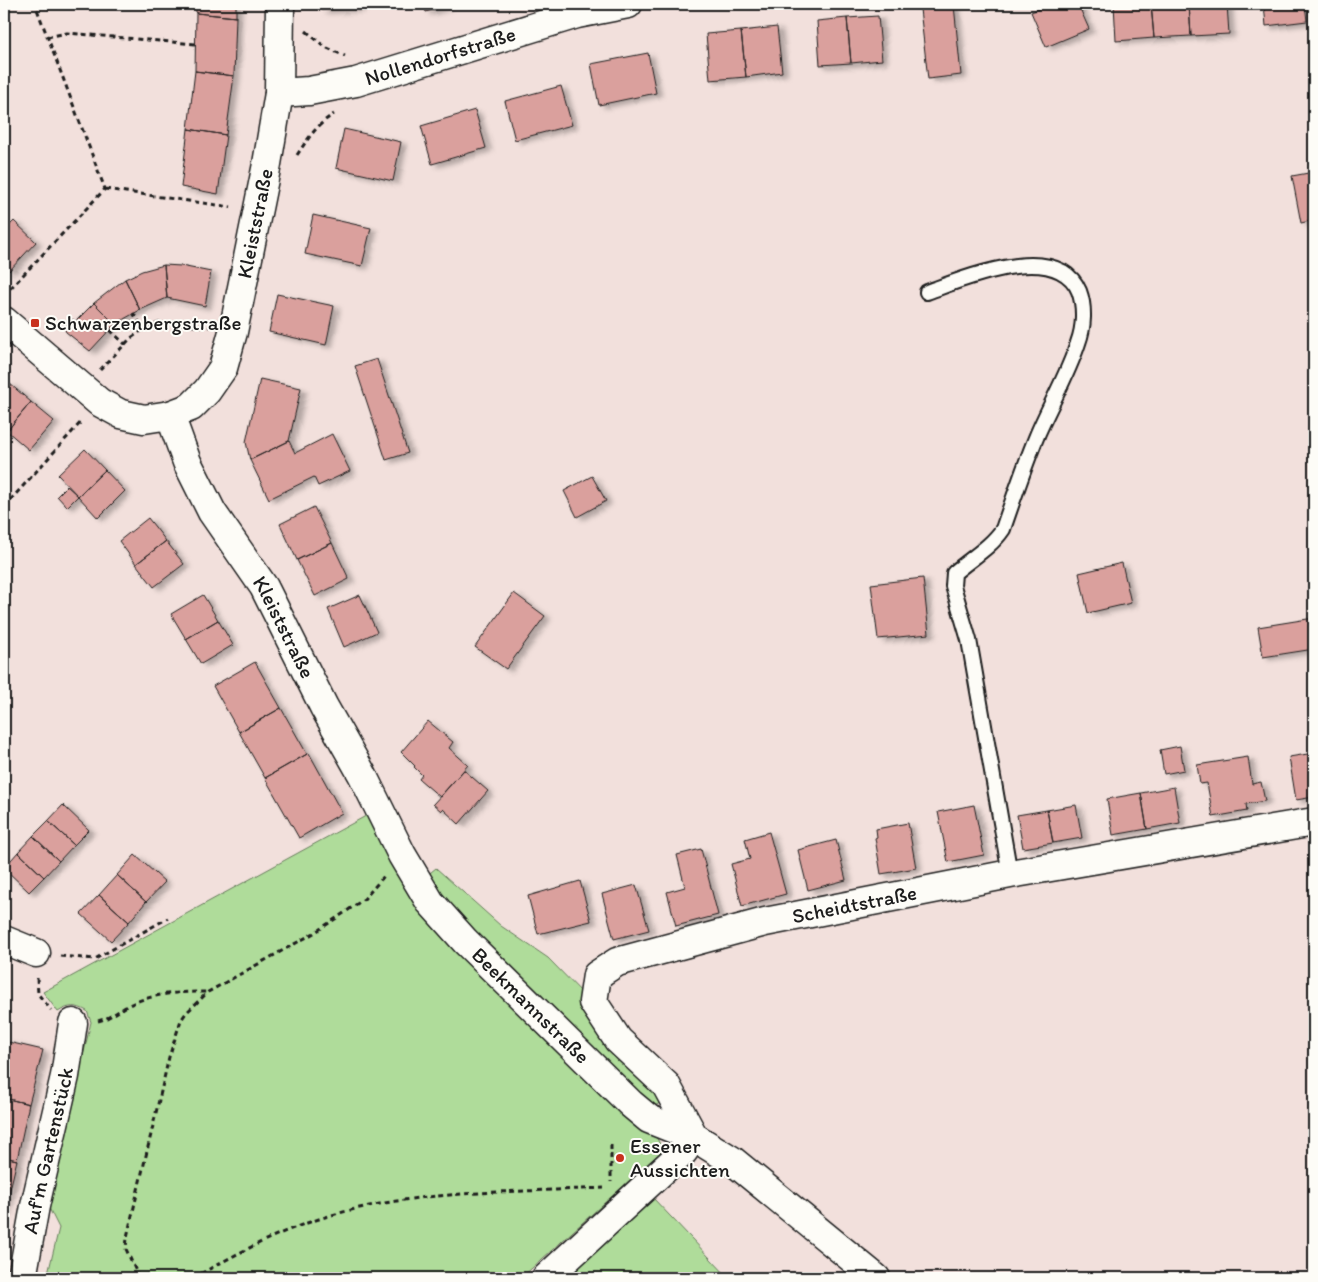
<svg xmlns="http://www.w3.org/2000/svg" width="1318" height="1282" viewBox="0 0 1318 1282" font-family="Itim,sans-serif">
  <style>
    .green { fill: #afdc9a; stroke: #667c5b }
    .building { fill: #daa09d; stroke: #1c1c1c; filter: url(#shadow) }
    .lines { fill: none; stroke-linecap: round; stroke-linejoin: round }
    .service-casing { stroke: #1c1c1c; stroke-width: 18 }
    .minor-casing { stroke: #1c1c1c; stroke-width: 31 }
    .path { stroke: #1c1c1c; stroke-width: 3; stroke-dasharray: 5 4; stroke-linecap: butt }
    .service { stroke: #fdfcf7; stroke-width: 14 }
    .minor { stroke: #fdfcf7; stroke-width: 28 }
    .poi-dot { fill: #c8321e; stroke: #fdfcf7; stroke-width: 2 }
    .labels { text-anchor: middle; stroke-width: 4; stroke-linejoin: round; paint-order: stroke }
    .street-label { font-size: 21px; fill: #1c1c1c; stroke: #fdfcf7 }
    .poi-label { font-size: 21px; fill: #1c1c1c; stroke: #fdfcf7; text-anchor: start }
  </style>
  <defs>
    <filter id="shadow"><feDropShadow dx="5.5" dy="3" stdDeviation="2.5" flood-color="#0004"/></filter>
  </defs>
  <rect width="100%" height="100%" fill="#f2e0dc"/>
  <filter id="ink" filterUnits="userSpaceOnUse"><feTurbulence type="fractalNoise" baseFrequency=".02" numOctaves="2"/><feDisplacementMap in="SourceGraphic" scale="10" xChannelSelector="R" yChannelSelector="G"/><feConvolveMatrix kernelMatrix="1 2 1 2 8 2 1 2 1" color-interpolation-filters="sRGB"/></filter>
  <g filter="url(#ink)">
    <path class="green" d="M 375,811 L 394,845 L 648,1122 L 660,1144 L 661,1152 L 521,1278 L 47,1278 L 59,1228 L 48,1206 L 91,1022 L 87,1011 C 76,1005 69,1005 58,1012 L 43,992 Z
      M 436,868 L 501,926 L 548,958 L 591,1002 L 663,1100 L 657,1105 L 643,1103 L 420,881 Z
      M 652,1197 L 729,1278 L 562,1278 Z"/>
    <path class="building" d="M 196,4 L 236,4 L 236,17 L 196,13 Z
      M 321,4 L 359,4 L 359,8 L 322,10 Z
      M 423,4 L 445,4 L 446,6 L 426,12 Z
      M 1052,4 L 1078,4 L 1089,29 L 1046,47 L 1031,12 Z
      M 1114,4 L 1151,4 L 1154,38 L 1116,41 Z
      M 1151,4 L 1189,4 L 1191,36 L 1154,38 Z
      M 1189,4 L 1227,4 L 1229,34 L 1191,36 Z
      M 1264,4 L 1305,4 L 1307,21 L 1266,26 Z
      M 954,5 L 961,75 L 928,79 L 920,9 Z
      M 196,13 L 236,17 L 234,76 L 195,71 Z
      M 878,16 L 882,60 L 851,63 L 847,18 Z
      M 847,18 L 851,63 L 820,65 L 817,21 Z
      M 777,27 L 782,72 L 746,77 L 741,31 Z
      M 741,31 L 746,77 L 710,80 L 706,34 Z
      M 648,53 L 656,93 L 599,105 L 591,64 Z
      M 195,71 L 234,76 L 226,135 L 188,129 Z
      M 561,86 L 572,125 L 515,140 L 505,101 Z
      M 475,110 L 486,148 L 432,164 L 421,126 Z
      M 188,129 L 226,135 L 218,194 L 181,187 Z
      M 344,129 L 401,142 L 393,181 L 336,168 Z
      M 1314,172 L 1314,220 L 1301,223 L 1292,176 Z
      M 313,215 L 371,228 L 362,266 L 305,254 Z
      M 14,221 L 36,242 L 9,271 L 4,266 L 4,231 Z
      M 164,265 L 181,266 L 211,272 L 205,306 L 167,298 Z
      M 164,265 L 167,298 L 140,310 L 125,279 L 142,271 Z
      M 125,279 L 140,310 L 115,324 L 94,303 Z
      M 277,294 L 334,306 L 326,345 L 269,332 Z
      M 94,303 L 115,324 L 90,351 L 66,332 L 64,328 L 67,321 L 71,319 L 76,321 Z
      M 377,359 L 408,453 L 386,460 L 355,366 Z
      M 260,379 L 301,388 L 289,441 L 250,460 L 246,442 Z
      M 9,383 L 31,402 L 7,431 L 4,428 L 4,390 Z
      M 31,402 L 54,421 L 29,450 L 7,431 Z
      M 332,434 L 350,471 L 318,486 L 314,477 L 269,499 L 250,460 L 289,441 L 295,453 Z
      M 85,449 L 105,470 L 78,496 L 58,475 Z
      M 105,470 L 125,491 L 98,518 L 78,496 Z
      M 592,476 L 606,501 L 577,517 L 564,491 Z
      M 67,486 L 78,496 L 67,507 L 57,496 Z
      M 314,507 L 332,543 L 297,560 L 280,524 Z
      M 148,518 L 166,541 L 136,564 L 119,541 Z
      M 166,541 L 184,564 L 154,587 L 136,564 Z
      M 332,543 L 349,579 L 315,596 L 297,560 Z
      M 1122,563 L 1131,603 L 1088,613 L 1079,573 Z
      M 923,578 L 929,634 L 878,639 L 871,584 Z
      M 514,593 L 545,616 L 506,669 L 475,647 Z
      M 203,595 L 218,620 L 186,639 L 171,614 Z
      M 360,595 L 377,632 L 344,647 L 328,609 Z
      M 1314,618 L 1314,649 L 1263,657 L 1258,627 Z
      M 218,620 L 233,645 L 201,664 L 186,639 Z
      M 255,662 L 281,708 L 239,732 L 213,686 Z
      M 281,708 L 307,754 L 265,778 L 239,732 Z
      M 428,721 L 453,742 L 449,748 L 468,765 L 440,797 L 419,779 L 422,775 L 414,767 L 415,766 L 401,752 Z
      M 1180,746 L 1184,770 L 1164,774 L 1160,750 Z
      M 309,753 L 342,813 L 299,838 L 265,778 Z
      M 1314,753 L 1314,797 L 1296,800 L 1289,757 Z
      M 1248,757 L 1252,784 L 1261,782 L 1265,801 L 1246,804 L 1247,811 L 1213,817 L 1207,783 L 1200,784 L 1197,765 Z
      M 464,770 L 488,791 L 459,824 L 443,809 L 441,811 L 433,804 Z
      M 1174,787 L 1180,823 L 1147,829 L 1141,793 Z
      M 1141,793 L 1147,829 L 1113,835 L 1107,799 Z
      M 63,805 L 89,830 L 74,845 L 48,821 Z
      M 974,805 L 984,855 L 948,862 L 938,812 Z
      M 1076,805 L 1082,838 L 1053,843 L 1047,810 Z
      M 1047,810 L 1053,843 L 1023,848 L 1017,815 Z
      M 48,821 L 74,845 L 59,861 L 33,836 Z
      M 908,823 L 916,868 L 881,874 L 875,838 L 877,837 L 876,829 Z
      M 769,832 L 786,894 L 742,906 L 731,864 L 750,859 L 745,839 Z
      M 33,836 L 59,861 L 44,877 L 18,852 Z
      M 836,840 L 846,880 L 808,890 L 798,850 Z
      M 701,849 L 718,915 L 676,926 L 667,892 L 685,887 L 677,855 Z
      M 18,852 L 44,877 L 29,892 L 4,868 Z
      M 135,855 L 165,882 L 146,902 L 117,875 Z
      M 117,875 L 146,902 L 129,922 L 99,895 Z
      M 580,881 L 591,921 L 538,934 L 528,896 Z
      M 636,885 L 649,930 L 614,939 L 602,894 Z
      M 99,895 L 129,922 L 111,941 L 81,914 Z
      M 4,1041 L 43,1050 L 29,1104 L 4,1098 Z
      M 4,1098 L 29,1104 L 17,1160 L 4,1157 Z
      M 4,1157 L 17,1160 L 4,1215 Z"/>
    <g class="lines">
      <defs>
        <path id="service" d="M 927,292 C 963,279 1057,239 1079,291 C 1085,307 1084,327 1078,343 C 1068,374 1051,403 1038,433 C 1025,464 1014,497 1003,529 C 991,547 970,559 954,573 L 953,586 L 969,640 L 1010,874"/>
        <g id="minor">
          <path id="s1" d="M 279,93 L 309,91 L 356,82 L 577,14 L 628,4"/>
          <path id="s2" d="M 4,321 L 99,402 L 121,414 L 144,419 L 170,415 L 191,407 L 207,391 L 223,368 L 233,332 L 267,164 L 279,93 L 280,4"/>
          <path id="s3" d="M 170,415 L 187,462 L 212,512 L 264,587 L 324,707 L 362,774 L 402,855 L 430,902 L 465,941 L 631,1104 L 649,1119 L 694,1137 L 733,1161 L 876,1278"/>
          <path d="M 4,940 L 36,953"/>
          <path id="s4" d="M 694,1137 L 666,1085 L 618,1040 L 593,1002 L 597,975 L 617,962 L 765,922 L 1010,874 L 1314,822"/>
          <path id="s5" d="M 22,1278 L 35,1206 L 65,1076 L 73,1023"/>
          <path d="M 546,1278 L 683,1152 L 694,1137"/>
        </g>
      </defs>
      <use href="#service" class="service-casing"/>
      <use href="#minor" class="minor-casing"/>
      <path class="path" d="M 306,31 L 325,47 L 345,56
        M 47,37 L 67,33 L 195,44
        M 297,155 C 307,140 317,124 334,114
        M 105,189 L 231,207
        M 4,295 L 105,189 L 35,4
        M 133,313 L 144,329
        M 110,330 L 125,344
        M 100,370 L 131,338 L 144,329 L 159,323 L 209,327
        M 4,507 L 82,421
        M 60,956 L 95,959 L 168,918
        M 37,978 L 38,994 L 51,1010
        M 98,1021 C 110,1018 118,1011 129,1005 C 154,993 180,992 208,992
        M 611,1145 L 611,1182
        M 139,1278 L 126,1249 L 127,1237 L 169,1057 L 181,1020 L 186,1013 L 208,992 L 314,933 L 344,913 L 364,899 L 384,876
        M 193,1278 C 231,1257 269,1236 310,1222 C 405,1189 505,1193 604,1188"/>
      <use href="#service" class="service"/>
      <use href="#minor" class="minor"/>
    </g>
  </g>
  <g class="poi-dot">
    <rect x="30" y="318" width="10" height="10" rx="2.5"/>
    <circle cx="620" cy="1158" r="5"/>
  </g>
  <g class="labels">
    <g class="street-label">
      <text dy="7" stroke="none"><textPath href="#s1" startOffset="166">Nollendorfstraße</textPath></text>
      <text dy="7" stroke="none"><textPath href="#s2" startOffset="421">Kleiststraße</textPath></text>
      <text dy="7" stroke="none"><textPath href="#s3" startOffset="242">Kleiststraße</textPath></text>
      <text dy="7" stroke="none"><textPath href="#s4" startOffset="466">Scheidtstraße</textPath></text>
      <text dy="7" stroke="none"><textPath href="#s3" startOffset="698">Beekmannstraße</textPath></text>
      <text dy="7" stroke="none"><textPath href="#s5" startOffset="130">Auf'm Gartenstück</textPath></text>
    </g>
    <g class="poi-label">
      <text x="45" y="330">Schwarzenbergstraße</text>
      <text x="630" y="1153">Essener<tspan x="630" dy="24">Aussichten</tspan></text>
    </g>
  </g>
  <rect width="1318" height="1282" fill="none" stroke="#fdfcf7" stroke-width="20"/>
  <rect x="10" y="10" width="1298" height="1262" fill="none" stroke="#1c1c1c" stroke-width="2" filter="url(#ink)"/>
</svg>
